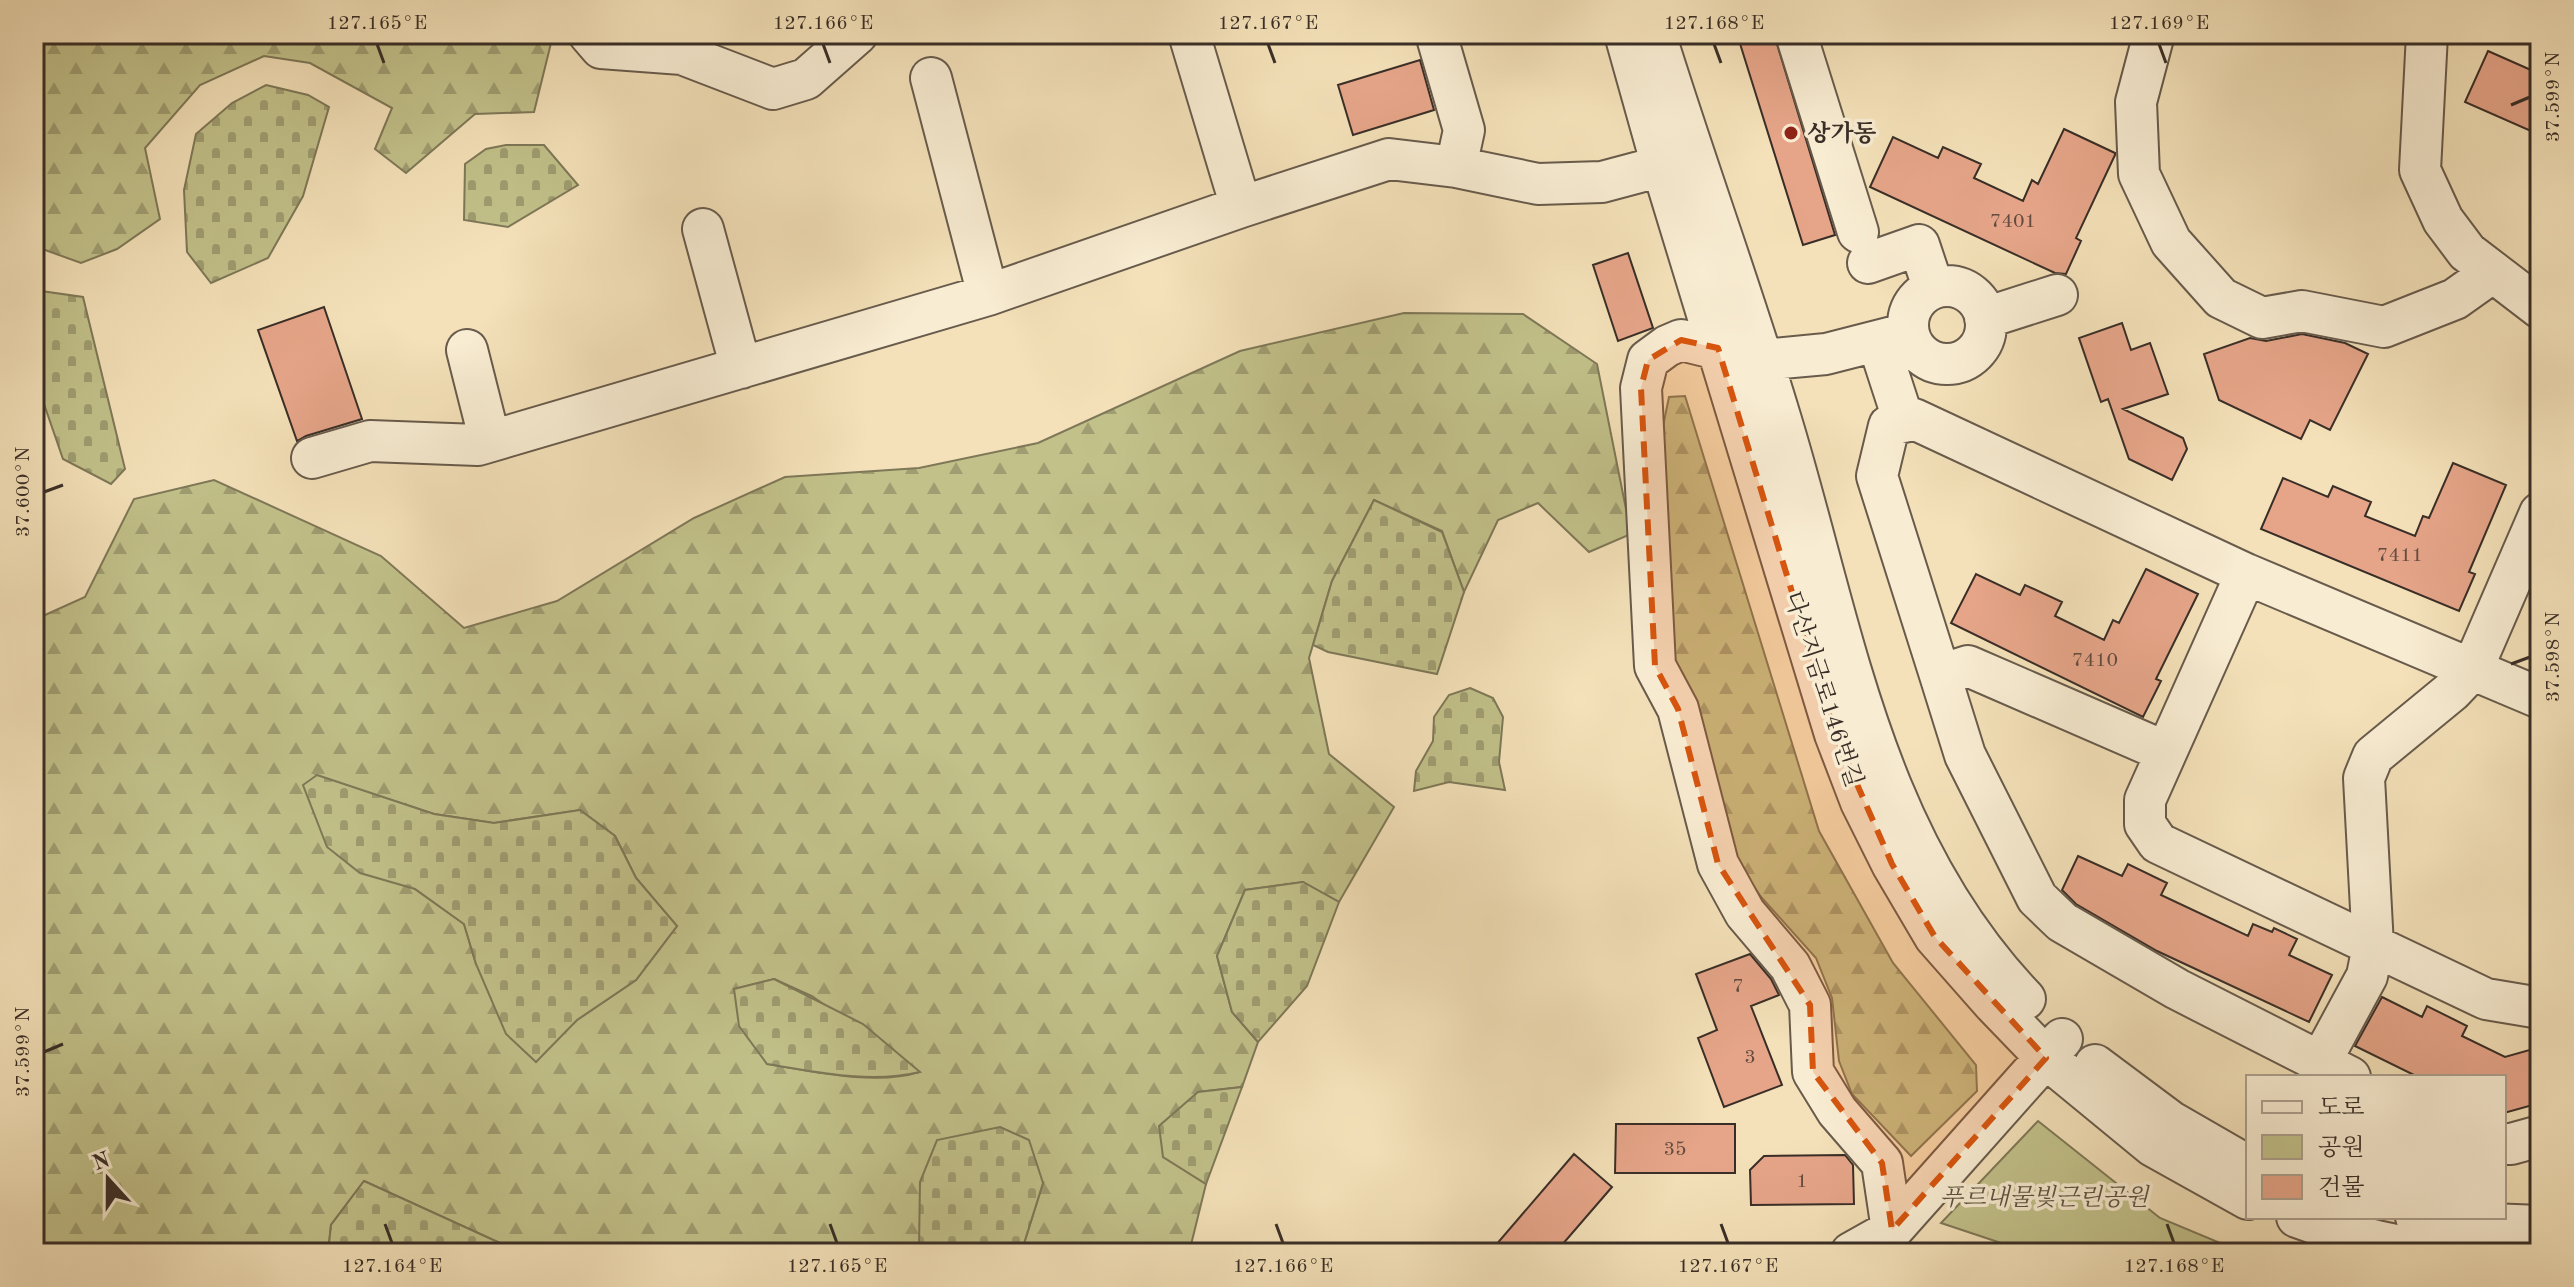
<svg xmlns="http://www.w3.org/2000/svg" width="2574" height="1287" viewBox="0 0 2574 1287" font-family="'Old Standard TT','Noto Serif KR',serif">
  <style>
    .green { fill: #c2c18a; stroke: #7e7858; stroke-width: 2 }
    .forest { fill: url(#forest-firs); stroke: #7e7858; stroke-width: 2; fill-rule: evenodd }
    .cemetery { fill: url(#cemetery-stones); stroke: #7e7858; stroke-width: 2 }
    .building { fill: #e6a589; stroke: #392e27; stroke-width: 2 }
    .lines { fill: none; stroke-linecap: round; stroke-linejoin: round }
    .minor-casing { stroke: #685b4c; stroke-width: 44 }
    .minor { stroke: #f8ecd2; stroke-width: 40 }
    .marked { fill: #d6550f; fill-opacity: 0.2; stroke: #d6550f; stroke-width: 6; stroke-dasharray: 16 10; stroke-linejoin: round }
    .ticks { fill: none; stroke: #392e27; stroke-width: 3 }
    .poi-dot { fill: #8f2418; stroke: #f8ecd2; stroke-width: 3 }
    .labels { text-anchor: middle; stroke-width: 7; stroke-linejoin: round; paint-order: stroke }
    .number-label { font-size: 20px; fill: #644c40 }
    .poi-label { font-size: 24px; font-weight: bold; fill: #392e27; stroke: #f8ecd2; text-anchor: start }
    .street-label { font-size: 24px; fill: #392e27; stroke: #f8ecd2 }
    .park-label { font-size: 24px; font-style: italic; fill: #5b5340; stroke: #f8ecd2 }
    .neatline { fill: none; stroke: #392e27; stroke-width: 3 }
    .ticks-label { font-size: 20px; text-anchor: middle; fill: #392e27 }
  </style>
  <defs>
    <pattern id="forest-firs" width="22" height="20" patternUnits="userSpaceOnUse" patternTransform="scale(2)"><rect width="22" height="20" fill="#c2c18a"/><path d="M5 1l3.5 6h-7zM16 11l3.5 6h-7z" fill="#9f9d71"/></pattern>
    <pattern id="cemetery-stones" width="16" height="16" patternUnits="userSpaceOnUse" patternTransform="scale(2)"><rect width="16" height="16" fill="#c2c18a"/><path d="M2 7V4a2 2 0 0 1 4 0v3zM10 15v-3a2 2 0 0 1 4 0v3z" fill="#9f9d71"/></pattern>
  </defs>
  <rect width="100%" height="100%" fill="#f4e1b9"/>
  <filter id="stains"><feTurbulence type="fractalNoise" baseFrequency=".0025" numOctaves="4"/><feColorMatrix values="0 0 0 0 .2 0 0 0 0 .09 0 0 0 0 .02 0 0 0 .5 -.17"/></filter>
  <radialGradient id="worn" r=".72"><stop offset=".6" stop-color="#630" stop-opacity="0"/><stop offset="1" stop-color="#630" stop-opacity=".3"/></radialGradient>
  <path class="green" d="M 2038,1121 L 2160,1218 L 2244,1253 L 2031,1253 L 1941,1223 Z"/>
  <path class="forest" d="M 34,34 L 546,34 L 552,39 L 534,112 L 475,114 L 406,173 L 375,149 L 392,108 L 310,63 L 264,56 L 200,85 L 145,148 L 160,219 L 117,249 L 81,263 L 34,246 Z
    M 1404,313 L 1523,314 L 1597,364 L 1631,534 L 1589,552 L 1538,503 L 1498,520 L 1464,592 L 1442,531 L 1374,500 L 1332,581 L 1309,658 L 1329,754 L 1394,807 L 1339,902 L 1303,882 L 1245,890 L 1217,956 L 1232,1012 L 1258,1042 L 1242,1087 L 1198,1092 L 1163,1157 L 1206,1184 L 1189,1253 L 1021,1253 L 1043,1183 L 919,1248 L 923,1253 L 504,1253 L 500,1243 L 364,1181 L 331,1225 L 328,1253 L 34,1253 L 34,620 L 85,597 L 134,499 L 214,480 L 381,556 L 464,628 L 557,601 L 694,518 L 785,477 L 919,468 L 1038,443 L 1240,351 ZM 317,776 L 434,814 L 494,823 L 580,810 L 615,836 L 636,878 L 677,926 L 636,980 L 577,1020 L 536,1061 L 476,964 L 464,924 L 415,889 ZM 774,979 L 812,996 L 919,1072 C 876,1086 811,1071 767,1064 L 734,989 Z
    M 1685,396 L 1819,831 L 1893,963 L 1976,1065 L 1977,1091 L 1911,1156 L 1852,1094 L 1839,1061 L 1832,998 L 1816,958 L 1762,898 L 1730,854 L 1664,665 L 1661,436 L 1669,397 Z"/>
  <path class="cemetery" d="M 266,85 L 308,95 L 329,107 L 303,196 L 268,258 L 211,283 L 187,252 L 184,190 L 196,134 L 232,103 Z
    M 506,145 L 544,145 L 578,185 L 508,227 L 464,220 L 465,164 L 486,149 Z
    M 34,290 L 83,297 L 125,469 L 111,484 L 63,459 L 34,375 Z
    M 1374,500 L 1442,532 L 1464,592 L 1437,674 L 1328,652 L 1313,645 L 1332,581 Z
    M 1470,688 L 1493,698 L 1503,717 L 1499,762 L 1505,790 L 1449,782 L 1414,791 L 1416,771 L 1433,741 L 1434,717 L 1449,695 Z
    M 317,775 L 434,814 L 494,823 L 580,810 L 615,836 L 636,878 L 677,926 L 636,980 L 577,1020 L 536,1062 L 506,1034 L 476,964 L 464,924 L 415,889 L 360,873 L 327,847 L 303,785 Z
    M 1303,882 L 1339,902 L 1307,986 L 1258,1042 L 1232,1012 L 1217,956 L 1245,890 Z
    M 774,979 L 863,1024 L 920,1072 C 870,1084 817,1072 767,1064 L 739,1026 L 734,989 Z
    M 1242,1087 L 1206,1184 L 1163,1157 L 1159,1126 L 1198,1092 Z
    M 1000,1127 L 1029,1140 L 1043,1183 L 1021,1253 L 923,1253 L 919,1248 L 920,1182 L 937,1140 Z
    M 364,1181 L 500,1243 L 504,1253 L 328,1253 L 331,1225 Z"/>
  <path class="building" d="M 1737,34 L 1774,34 L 1835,235 L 1803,245 Z
    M 2488,51 L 2540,74 L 2540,135 L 2465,102 Z
    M 1420,60 L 1434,110 L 1353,135 L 1338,85 Z
    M 2064,129 L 2115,153 L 2115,155 L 2076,238 L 2081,241 L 2066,274 L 2055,273 L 1870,187 L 1893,137 L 1938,158 L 1943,147 L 1981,164 L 1974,178 L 2023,201 L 2032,180 L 2038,184 Z
    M 1628,253 L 1653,328 L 1618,341 L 1593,265 Z
    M 324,307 L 362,419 L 306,436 L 297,441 L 258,330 Z
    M 2122,323 L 2131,350 L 2150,343 L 2168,394 L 2123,409 L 2183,438 L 2187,449 L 2172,480 L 2129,459 L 2108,399 L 2101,402 L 2079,338 Z
    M 2302,334 L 2345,343 L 2368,354 L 2330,430 L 2310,420 L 2301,439 L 2219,400 L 2204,354 L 2250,338 L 2266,341 Z
    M 2453,463 L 2506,485 L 2469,572 L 2475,574 L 2459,611 L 2261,529 L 2283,478 L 2328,497 L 2333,486 L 2371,502 L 2365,516 L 2415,536 L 2423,516 L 2429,518 Z
    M 2146,569 L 2198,594 L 2156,679 L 2161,681 L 2143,717 L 1951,623 L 1976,574 L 2020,595 L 2025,585 L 2062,602 L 2055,616 L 2104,640 L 2113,620 L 2119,623 Z
    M 2078,856 L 2122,876 L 2128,864 L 2167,883 L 2161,895 L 2248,936 L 2253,924 L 2272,932 L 2274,928 L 2297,939 L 2289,955 L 2332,975 L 2309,1022 L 2157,951 L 2076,904 L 2062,890 Z
    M 1750,954 L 1771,979 L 1779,995 L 1751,1006 L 1782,1085 L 1724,1107 L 1698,1038 L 1717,1030 L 1696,974 Z
    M 2382,997 L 2422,1017 L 2427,1006 L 2467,1026 L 2462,1036 L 2505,1057 L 2540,1047 L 2540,1103 L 2504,1113 L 2504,1077 L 2418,1077 L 2355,1046 Z
    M 1616,1124 L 1735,1124 L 1735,1173 L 1615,1173 Z
    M 1574,1154 L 1612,1187 L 1555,1253 L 1489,1253 Z
    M 1845,1155 L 1853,1165 L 1854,1204 L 1751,1205 L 1750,1170 L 1764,1156 Z"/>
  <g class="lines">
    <defs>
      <path id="minor" d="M 589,34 L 601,48 L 682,54 L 773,89 L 806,79 L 857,34
        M 1189,34 L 1241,207
        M 1436,34 L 1464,130 L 1456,167
        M 1625,34 L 1662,166 L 1835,734 L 1861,802 L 1892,864 L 1935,937 L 1994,1004 L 2046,1058 L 2153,1146 L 2248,1199
        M 1655,34 C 1695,163 1742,290 1781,420 C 1843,624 1871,838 2025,999
        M 1796,34 L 1858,232
        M 2154,34 L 2136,102 L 2139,174 L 2171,242 L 2221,298 L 2262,318 L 2302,311 L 2384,327 L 2455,299 L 2493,272
        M 2427,34 L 2420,170 L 2443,220 L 2467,252 L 2540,308
        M 931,78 L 988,295
        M 703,229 L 741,368
        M 1868,263 L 1919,245 L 1933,287
        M1908 325a39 39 0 1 1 78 0a39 39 0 1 1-78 0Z
        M 1985,318 L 2057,295
        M 1878,342 L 1904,422
        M 467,350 L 490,441
        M 312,458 L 370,441 L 478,445 L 988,295 L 1241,207 L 1389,159 L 1456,167 L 1538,184 L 1602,182 L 1662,166
        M 2246,574 L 2145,800 L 2145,824 L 2158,843 L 2486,999 L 2534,1007 L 2540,1005
        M 1940,675 L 1968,666 L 2166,752
        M 2321,1061 L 2367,976 L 2373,946 L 2364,778 L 2373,756 L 2452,691 L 2472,670 L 2540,513
        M 2095,1065 L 2170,1121 L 2248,1166
        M 2350,1077 L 2177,989 L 2062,922 L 2037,898 L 1965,755 L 1940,675 L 1877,476 L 1889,426 L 1914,419 L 2246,574 L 2540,698
        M 2504,1144 L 2511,1144 L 2540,1136
        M 2297,1217 C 2346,1235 2401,1249 2454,1253
        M 2416,1217 L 2440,1222 L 2540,1226
        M 1892,1230 L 2062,1039
        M 1851,1253 L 1892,1230 L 1882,1163 L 1837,1111 L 1813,1072 L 1810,1005 L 1790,966 L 1745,913 L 1718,864 L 1678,709 L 1655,666 L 1641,388 L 1648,360 L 1667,346 L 1681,340 L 1762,360 L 1826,354 L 1908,333"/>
    </defs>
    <use href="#minor" class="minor-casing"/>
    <use href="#minor" class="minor"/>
  </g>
  <path class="marked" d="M 1681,340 L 1718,348 L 1835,734 L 1892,864 L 1935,937 L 2046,1058 L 1892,1230 L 1882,1163 L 1813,1072 L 1810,1005 L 1718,864 L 1678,709 L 1655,666 L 1641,388 L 1648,360 Z"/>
  <path class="ticks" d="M 377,44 L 384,63M 823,44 L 830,63M 1268,44 L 1275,63M 1714,44 L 1721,63M 2159,44 L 2166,63M 2511,105 L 2530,97M 44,492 L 63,485M 2511,664 L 2530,657M 44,1052 L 63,1044M 385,1224 L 392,1243M 830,1224 L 837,1243M 1276,1224 L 1283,1243M 1721,1224 L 1728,1243M 2167,1224 L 2174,1243"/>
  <circle class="poi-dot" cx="1791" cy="133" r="8"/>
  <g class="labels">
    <g class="number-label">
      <text x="2013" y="227">7401</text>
      <text x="2400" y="561">7411</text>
      <text x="2095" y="666">7410</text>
      <text x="1738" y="992">7</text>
      <text x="1750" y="1063">3</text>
      <text x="1675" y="1155">35</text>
      <text x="1802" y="1187">1</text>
    </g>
    <g class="poi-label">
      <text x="1807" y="141">상가동</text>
    </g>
    <g class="street-label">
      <text transform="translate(1824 689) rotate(72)" y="8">다산지금로146번길</text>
    </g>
    <g class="park-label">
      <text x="2044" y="1205">푸르내물빛근린공원</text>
    </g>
  </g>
  <rect width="2574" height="1287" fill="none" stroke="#f4e1b9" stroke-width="88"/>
  <rect x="2246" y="1075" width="260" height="144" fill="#f8ecd2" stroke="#aca08e" stroke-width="2"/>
  <rect x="2262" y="1101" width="40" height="12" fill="#f8ecd2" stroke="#aca08e" stroke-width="2"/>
  <text x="2318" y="1115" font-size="24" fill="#392e27">도로</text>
  <rect x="2262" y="1135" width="40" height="24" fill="#c2c18a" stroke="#aca08e" stroke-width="2"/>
  <text x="2318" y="1155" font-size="24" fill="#392e27">공원</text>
  <rect x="2262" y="1175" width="40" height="24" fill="#e6a589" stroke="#aca08e" stroke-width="2"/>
  <text x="2318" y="1195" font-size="24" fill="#392e27">건물</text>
  <g transform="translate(108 1179) rotate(339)" stroke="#f8ecd2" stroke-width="6" paint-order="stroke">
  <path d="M0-6L14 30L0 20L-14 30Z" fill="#392e27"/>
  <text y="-12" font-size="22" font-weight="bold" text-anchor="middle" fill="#392e27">N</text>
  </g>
  <rect x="44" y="44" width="2486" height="1199" class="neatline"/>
  <g class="ticks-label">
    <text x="377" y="29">127.165°E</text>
    <text x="823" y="29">127.166°E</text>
    <text x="1268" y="29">127.167°E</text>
    <text x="1714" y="29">127.168°E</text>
    <text x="2159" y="29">127.169°E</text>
    <text transform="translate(2552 97) rotate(-90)" y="7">37.599°N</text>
    <text transform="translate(22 492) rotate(-90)" y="7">37.600°N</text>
    <text transform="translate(2552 657) rotate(-90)" y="7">37.598°N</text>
    <text transform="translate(22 1052) rotate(-90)" y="7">37.599°N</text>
    <text x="392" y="1272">127.164°E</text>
    <text x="837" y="1272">127.165°E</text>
    <text x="1283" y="1272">127.166°E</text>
    <text x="1728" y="1272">127.167°E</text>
    <text x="2174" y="1272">127.168°E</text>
  </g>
  <rect width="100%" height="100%" filter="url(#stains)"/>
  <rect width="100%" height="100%" fill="url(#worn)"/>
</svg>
